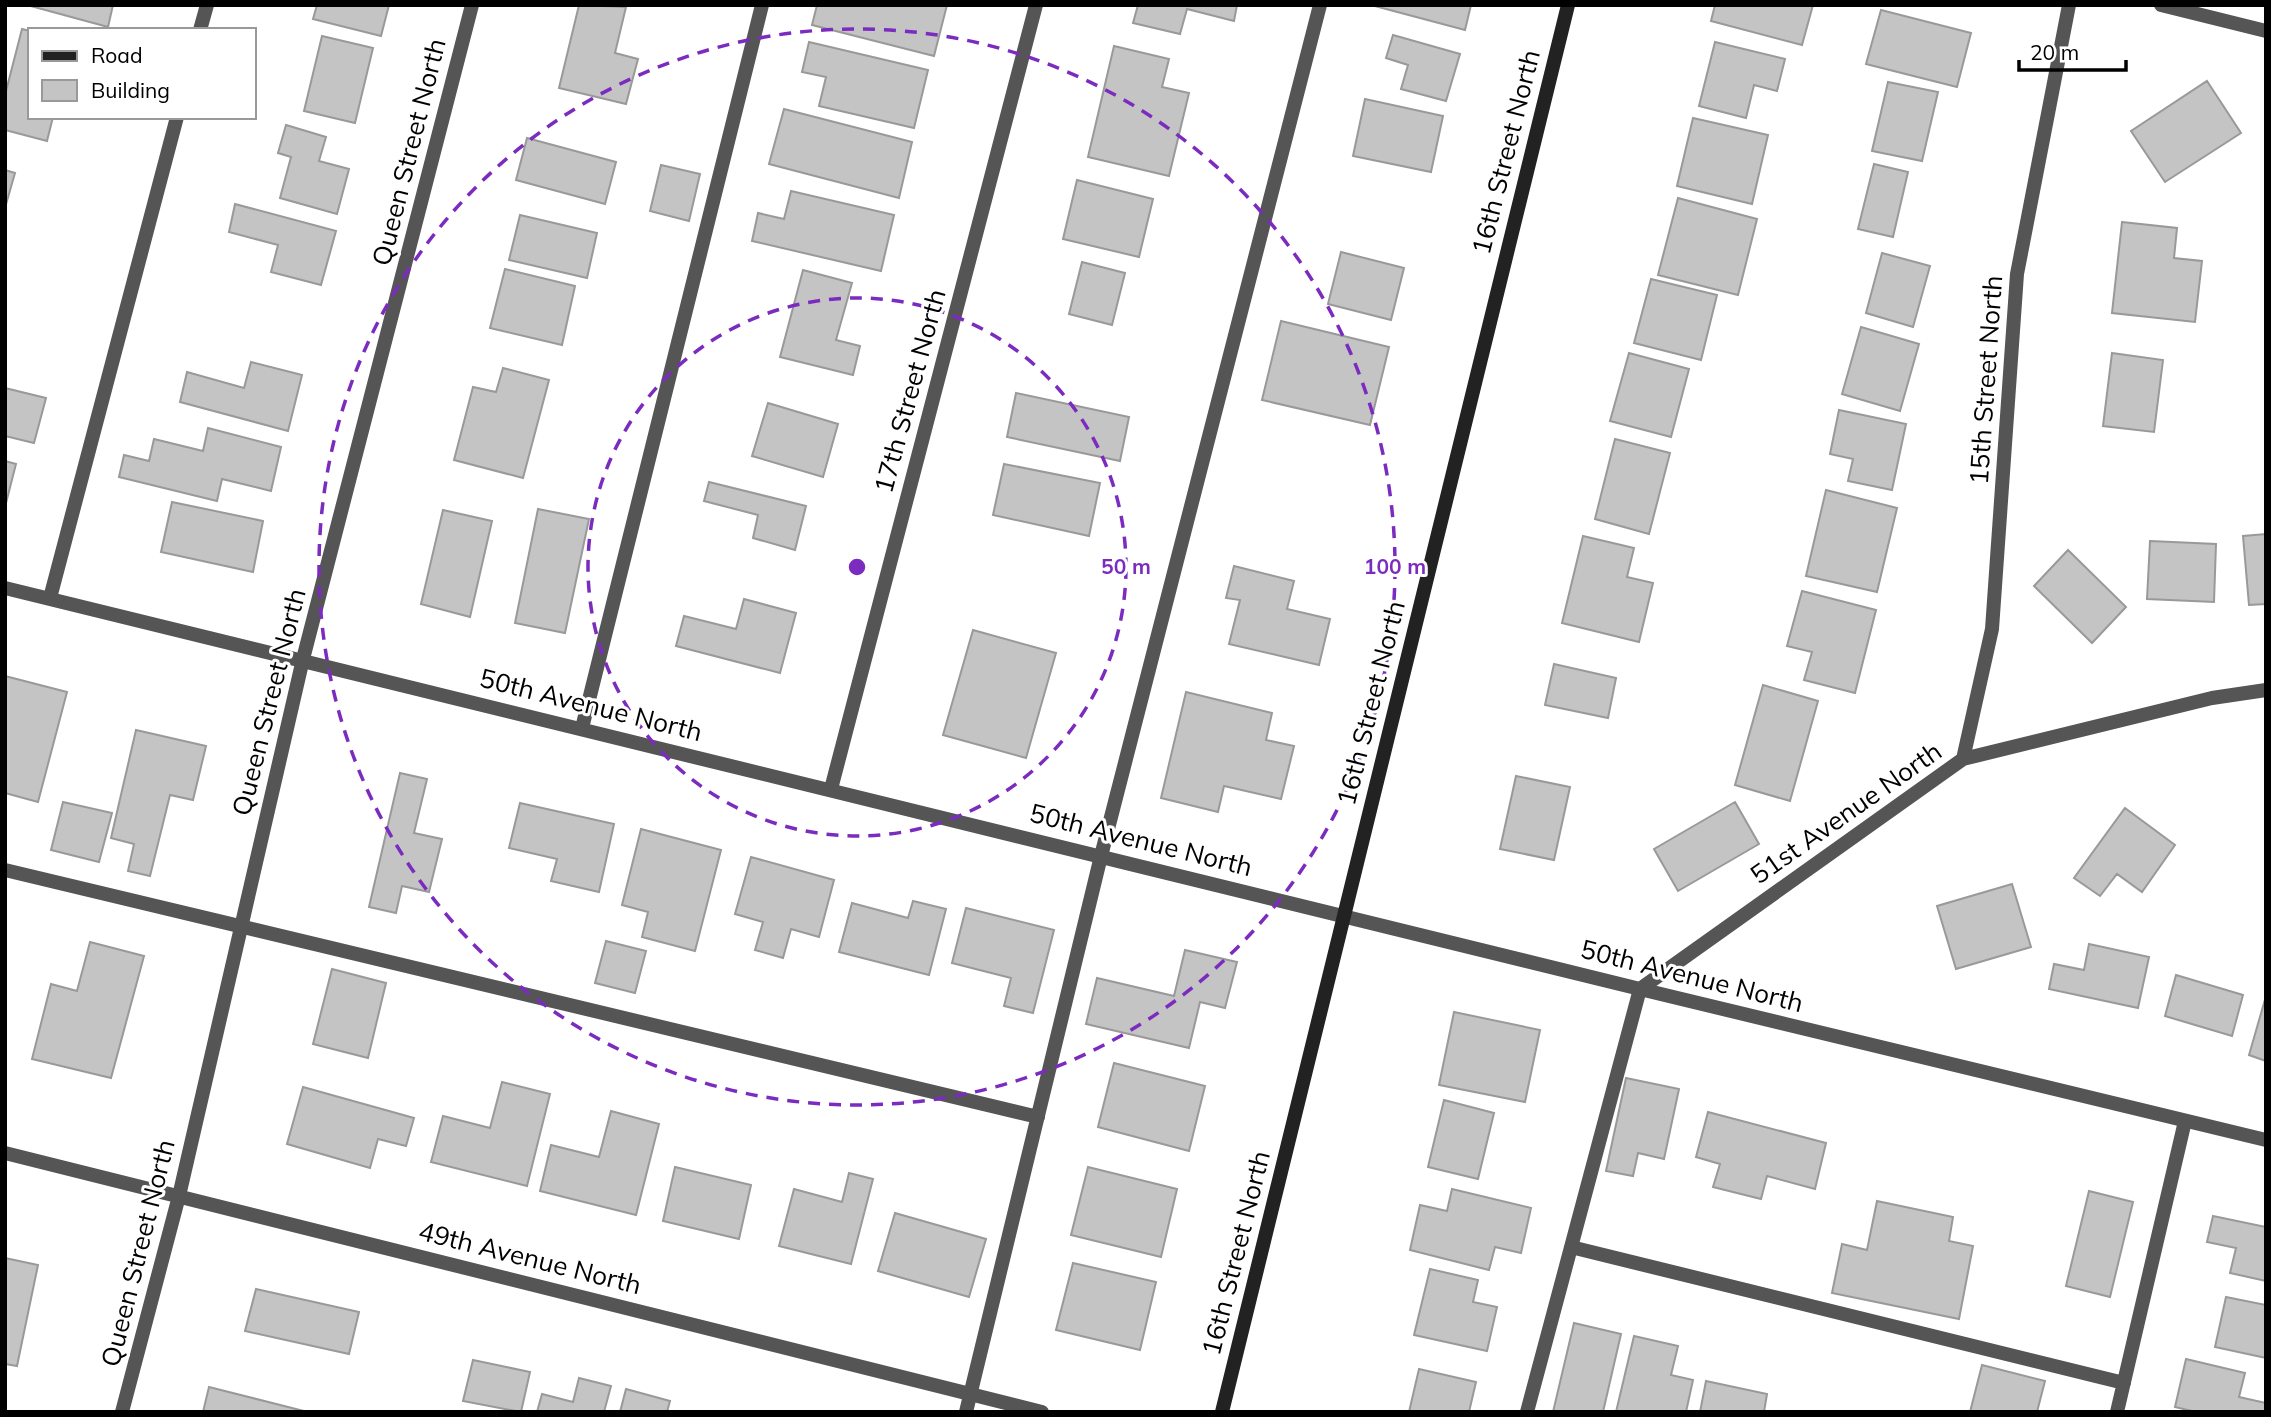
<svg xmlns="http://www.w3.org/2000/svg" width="2271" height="1417" viewBox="0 0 2271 1417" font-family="Mulish,sans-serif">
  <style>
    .building { fill: #c4c4c4; stroke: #999; stroke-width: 2 }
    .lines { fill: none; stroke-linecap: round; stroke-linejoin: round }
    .lane { stroke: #555; stroke-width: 14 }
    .street { stroke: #555; stroke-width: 14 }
    .secondary { stroke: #222; stroke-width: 14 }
    .ring { fill: none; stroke: #7b2cbf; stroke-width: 3.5; stroke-dasharray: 12 9 }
    .labels { text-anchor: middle; stroke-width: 6; stroke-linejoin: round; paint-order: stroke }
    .street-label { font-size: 26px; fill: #000; stroke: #fff }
    .centre { fill: #7b2cbf; stroke: #fff; stroke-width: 3.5 }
    .ring-label { font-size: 21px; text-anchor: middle; font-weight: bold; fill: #7b2cbf; stroke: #fff; stroke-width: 6; stroke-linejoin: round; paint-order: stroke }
  </style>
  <rect width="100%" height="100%" fill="#fff"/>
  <path class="building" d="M 27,5 L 113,5 L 108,27 Z
    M 317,5 L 389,5 L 381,36 L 313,19 Z
    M 579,5 L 626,7 L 615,53 L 638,59 L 626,104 L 559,88 Z
    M 817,5 L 947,5 L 934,56 L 812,25 Z
    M 1138,5 L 1237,5 L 1234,21 L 1187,9 L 1180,34 L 1133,23 Z
    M 1371,5 L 1471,5 L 1465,30 Z
    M 1715,5 L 1813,5 L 1802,45 L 1711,21 Z
    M 1881,10 L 1971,33 L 1957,87 L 1866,64 Z
    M 22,29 L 30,31 L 30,117 L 53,117 L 47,141 L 5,130 L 5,95 Z
    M 1393,35 L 1460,54 L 1446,101 L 1401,89 L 1408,65 L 1386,58 Z
    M 322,36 L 373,48 L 355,123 L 304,111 Z
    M 809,42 L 928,70 L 914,128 L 819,106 L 826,77 L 802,72 Z
    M 1715,42 L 1785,59 L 1777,91 L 1754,85 L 1746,118 L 1699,106 Z
    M 1114,46 L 1169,59 L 1162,87 L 1189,93 L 1169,176 L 1088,157 Z
    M 2207,81 L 2241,133 L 2165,182 L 2131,131 Z
    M 1888,82 L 1938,92 L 1922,161 L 1872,151 Z
    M 1365,99 L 1443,116 L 1431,172 L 1353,156 Z
    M 784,109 L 912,142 L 899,198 L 769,164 Z
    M 1693,118 L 1768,135 L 1752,204 L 1677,186 Z
    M 286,125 L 326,137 L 319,161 L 349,169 L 337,214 L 280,198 L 291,157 L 278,153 Z
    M 527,138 L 616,162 L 605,204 L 516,180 Z
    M 1874,164 L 1908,172 L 1893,237 L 1858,229 Z
    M 661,165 L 700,174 L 689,221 L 650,211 Z
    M 5,170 L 15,173 L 5,208 Z
    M 1077,180 L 1153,199 L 1139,257 L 1063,239 Z
    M 791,191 L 894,215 L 881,271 L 752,241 L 758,213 L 784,219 Z
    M 1678,198 L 1757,219 L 1738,295 L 1658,275 Z
    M 235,204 L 336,231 L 321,285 L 271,272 L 278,245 L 229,232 Z
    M 520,215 L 597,233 L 587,278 L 509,260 Z
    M 2122,222 L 2177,228 L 2174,258 L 2202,261 L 2195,322 L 2112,313 Z
    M 1341,252 L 1404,268 L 1391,320 L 1328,304 Z
    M 1882,253 L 1930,266 L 1913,327 L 1866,313 Z
    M 1082,262 L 1125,273 L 1112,325 L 1069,314 Z
    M 505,269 L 575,286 L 562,345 L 490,328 Z
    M 803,270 L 852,283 L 836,340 L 860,346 L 853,375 L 780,357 Z
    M 1651,279 L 1717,295 L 1701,360 L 1634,343 Z
    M 1281,321 L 1389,347 L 1370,425 L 1262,400 Z
    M 1861,327 L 1919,344 L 1900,411 L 1842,394 Z
    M 1629,353 L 1689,369 L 1671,437 L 1610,421 Z
    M 2112,353 L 2163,360 L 2154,432 L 2103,426 Z
    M 251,362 L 302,375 L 288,431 L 180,402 L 187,372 L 244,388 Z
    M 503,368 L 549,380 L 523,478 L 454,460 L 473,387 L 496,392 Z
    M 5,388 L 46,398 L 34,443 L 5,436 Z
    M 1016,393 L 1129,417 L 1120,461 L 1007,437 Z
    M 768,403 L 838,424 L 823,477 L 752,456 Z
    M 1839,410 L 1906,424 L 1892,490 L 1848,481 L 1853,459 L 1830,454 Z
    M 208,428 L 281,447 L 271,491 L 222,479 L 217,501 L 119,477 L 124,455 L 149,461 L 154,439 L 203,451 Z
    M 1615,439 L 1670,453 L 1649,534 L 1595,519 Z
    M 5,461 L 16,464 L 5,507 Z
    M 1004,464 L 1100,483 L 1089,536 L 993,515 Z
    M 709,482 L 806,506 L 795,550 L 753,538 L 758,515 L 704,501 Z
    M 1826,490 L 1897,508 L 1877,592 L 1806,576 Z
    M 172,502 L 263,521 L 253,572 L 161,552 Z
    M 538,509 L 589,519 L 565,633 L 515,623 Z
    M 443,510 L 492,521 L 470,617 L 421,604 Z
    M 2266,534 L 2266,604 L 2249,605 L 2243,536 Z
    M 1583,536 L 1634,548 L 1627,577 L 1653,583 L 1639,642 L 1562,623 Z
    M 2150,541 L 2216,544 L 2214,602 L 2147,599 Z
    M 2068,550 L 2126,607 L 2092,643 L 2034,586 Z
    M 1234,566 L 1294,581 L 1287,609 L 1330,619 L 1319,665 L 1229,644 L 1240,600 L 1226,598 Z
    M 1802,591 L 1876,610 L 1855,693 L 1804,680 L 1812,652 L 1787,646 Z
    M 744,599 L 796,613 L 780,673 L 676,646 L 684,616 L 736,629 Z
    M 973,630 L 1056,653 L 1026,758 L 943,735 Z
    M 1554,664 L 1616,678 L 1608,718 L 1545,705 Z
    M 5,676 L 67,692 L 38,802 L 5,793 Z
    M 1763,685 L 1818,701 L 1790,801 L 1735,785 Z
    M 1186,692 L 1272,713 L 1266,740 L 1294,746 L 1281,799 L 1224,786 L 1218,812 L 1161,798 Z
    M 136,730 L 206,746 L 193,800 L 170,795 L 150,876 L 128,871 L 134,844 L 111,838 Z
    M 400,773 L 427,779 L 414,833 L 442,839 L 429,892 L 402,886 L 396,913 L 369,907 Z
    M 1516,776 L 1570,787 L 1554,860 L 1500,849 Z
    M 63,802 L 112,813 L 99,862 L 51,850 Z
    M 1735,802 L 1759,844 L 1678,891 L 1654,849 Z
    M 520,803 L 614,824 L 599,892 L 551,881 L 557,859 L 509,848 Z
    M 2125,808 L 2175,845 L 2142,892 L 2117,874 L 2100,896 L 2074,878 Z
    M 641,829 L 721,850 L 695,951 L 642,937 L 648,912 L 622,905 Z
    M 751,857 L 834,880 L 819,937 L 791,929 L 783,958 L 755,950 L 763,922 L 735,914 Z
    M 2012,884 L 2031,947 L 1956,969 L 1937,906 Z
    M 913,901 L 946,909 L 929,975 L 839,952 L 852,903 L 908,918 Z
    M 966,908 L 1054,930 L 1033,1013 L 1004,1006 L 1011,978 L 952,963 Z
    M 606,941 L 646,951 L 635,993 L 595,983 Z
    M 90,942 L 144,956 L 111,1078 L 32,1059 L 51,984 L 77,991 Z
    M 2089,944 L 2149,957 L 2138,1008 L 2049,989 L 2054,964 L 2084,970 Z
    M 1185,950 L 1237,962 L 1225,1008 L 1200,1002 L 1189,1048 L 1086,1024 L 1097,978 L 1174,996 Z
    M 332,969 L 386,983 L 368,1058 L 313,1044 Z
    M 2176,975 L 2243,995 L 2232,1036 L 2165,1016 Z
    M 2266,996 L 2266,1061 L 2249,1055 Z
    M 1454,1012 L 1540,1030 L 1525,1102 L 1439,1085 Z
    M 1114,1063 L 1205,1086 L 1189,1151 L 1098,1127 Z
    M 1626,1078 L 1679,1089 L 1664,1159 L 1638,1153 L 1633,1176 L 1606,1171 Z
    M 502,1082 L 550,1094 L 527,1186 L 431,1162 L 443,1116 L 490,1128 Z
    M 303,1087 L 414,1118 L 406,1146 L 378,1139 L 370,1168 L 287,1144 Z
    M 1444,1100 L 1494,1113 L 1478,1179 L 1428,1167 Z
    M 611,1111 L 659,1124 L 636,1215 L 540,1191 L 551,1145 L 599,1157 Z
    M 1708,1112 L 1826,1143 L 1815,1189 L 1767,1176 L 1761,1199 L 1713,1187 L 1720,1164 L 1696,1157 Z
    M 675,1167 L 751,1185 L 739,1239 L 663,1221 Z
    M 1088,1167 L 1177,1189 L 1161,1257 L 1071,1235 Z
    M 849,1173 L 873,1179 L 851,1264 L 779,1246 L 794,1189 L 842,1202 Z
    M 1452,1189 L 1531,1208 L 1521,1253 L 1495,1247 L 1489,1270 L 1410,1250 L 1420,1205 L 1447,1211 Z
    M 2089,1191 L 2133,1202 L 2110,1297 L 2066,1286 Z
    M 1877,1201 L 1953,1217 L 1949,1241 L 1973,1246 L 1959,1319 L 1832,1293 L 1842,1244 L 1867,1250 Z
    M 895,1213 L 986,1239 L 969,1297 L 878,1271 Z
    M 2213,1216 L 2266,1227 L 2266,1281 L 2230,1273 L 2236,1248 L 2207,1242 Z
    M 5,1258 L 38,1265 L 17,1366 L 5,1364 Z
    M 1073,1263 L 1156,1282 L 1140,1350 L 1056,1330 Z
    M 1430,1269 L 1478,1280 L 1473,1302 L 1497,1307 L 1487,1351 L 1414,1335 Z
    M 256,1289 L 359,1312 L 349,1354 L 245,1331 Z
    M 2226,1297 L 2266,1305 L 2266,1358 L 2215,1347 Z
    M 1574,1323 L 1621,1334 L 1603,1412 L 1553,1412 Z
    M 1634,1336 L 1678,1346 L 1671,1375 L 1693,1380 L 1686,1412 L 1616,1412 Z
    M 2186,1359 L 2245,1373 L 2239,1397 L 2266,1403 L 2266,1412 L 2196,1412 L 2175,1407 Z
    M 473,1360 L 530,1372 L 521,1412 L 463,1401 Z
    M 1982,1365 L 2045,1381 L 2037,1412 L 1970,1412 Z
    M 1419,1369 L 1476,1382 L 1469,1412 L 1409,1412 Z
    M 579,1378 L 611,1386 L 604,1412 L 537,1412 L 542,1394 L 573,1402 Z
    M 1706,1381 L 1767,1394 L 1764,1412 L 1700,1412 Z
    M 209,1387 L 304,1411 L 304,1412 L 203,1412 Z
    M 626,1389 L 670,1401 L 667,1412 L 620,1412 Z"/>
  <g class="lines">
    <path class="lane" d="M 200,30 L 207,5
      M 50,598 L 177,117
      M 582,728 L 762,5
      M 5,870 L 1038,1117
      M 1571,1247 L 2124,1383
      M 966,1412 L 1101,856 L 1320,5
      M 1527,1412 L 1640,989
      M 2117,1412 L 2185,1121"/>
    <path class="street" d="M 2161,5 L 2266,31
      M 5,588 L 1640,989 L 2266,1140
      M 1963,759 L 1992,629 L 2017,274 L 2069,5
      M 831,789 L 1036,5
      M 1640,989 L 1963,759 L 2212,698 L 2266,690
      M 5,1153 L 1042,1412
      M 122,1412 L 179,1196 L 303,659 L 472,5"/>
    <path class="secondary" d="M 1222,1412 L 1568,5"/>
  </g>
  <g class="ring">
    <circle cx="857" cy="567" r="269"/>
    <circle cx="857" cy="567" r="538"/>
  </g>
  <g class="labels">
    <g class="street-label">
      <text transform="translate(409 152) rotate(-76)" y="9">Queen Street North</text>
      <text transform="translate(1506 152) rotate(-76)" y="9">16th Street North</text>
      <text transform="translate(1986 380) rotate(-86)" y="9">15th Street North</text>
      <text transform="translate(910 391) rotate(-75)" y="9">17th Street North</text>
      <text transform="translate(269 702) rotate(-76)" y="9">Queen Street North</text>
      <text transform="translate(1371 703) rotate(-76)" y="9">16th Street North</text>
      <text transform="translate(591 705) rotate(14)" y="9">50th Avenue North</text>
      <text transform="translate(1846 813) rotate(-35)" y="9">51st Avenue North</text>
      <text transform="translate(1141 840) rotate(14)" y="9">50th Avenue North</text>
      <text transform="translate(1692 976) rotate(14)" y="9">50th Avenue North</text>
      <text transform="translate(138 1253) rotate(-76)" y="9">Queen Street North</text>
      <text transform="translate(1236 1253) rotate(-76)" y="9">16th Street North</text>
      <text transform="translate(530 1258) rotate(14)" y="9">49th Avenue North</text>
    </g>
  </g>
  <circle cx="857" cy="567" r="10" class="centre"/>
  <g class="ring-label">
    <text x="1126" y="574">50 m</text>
    <text x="1395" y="574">100 m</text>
  </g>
  <rect width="2271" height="1417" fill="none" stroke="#000000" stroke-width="14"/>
  <rect x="28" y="28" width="228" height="91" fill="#ffffff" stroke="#999999" stroke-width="2"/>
  <rect x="42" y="51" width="35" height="10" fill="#222222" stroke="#999999" stroke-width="2"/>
  <text x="91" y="63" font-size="21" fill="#000000">Road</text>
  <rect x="42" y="80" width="35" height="21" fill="#c4c4c4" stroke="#999999" stroke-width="2"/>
  <text x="91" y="98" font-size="21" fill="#000000">Building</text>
  <path d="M2019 60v10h107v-10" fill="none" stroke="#000000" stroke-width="3.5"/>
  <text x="2030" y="60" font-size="21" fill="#000000" stroke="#ffffff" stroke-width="5" paint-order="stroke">20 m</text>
</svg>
